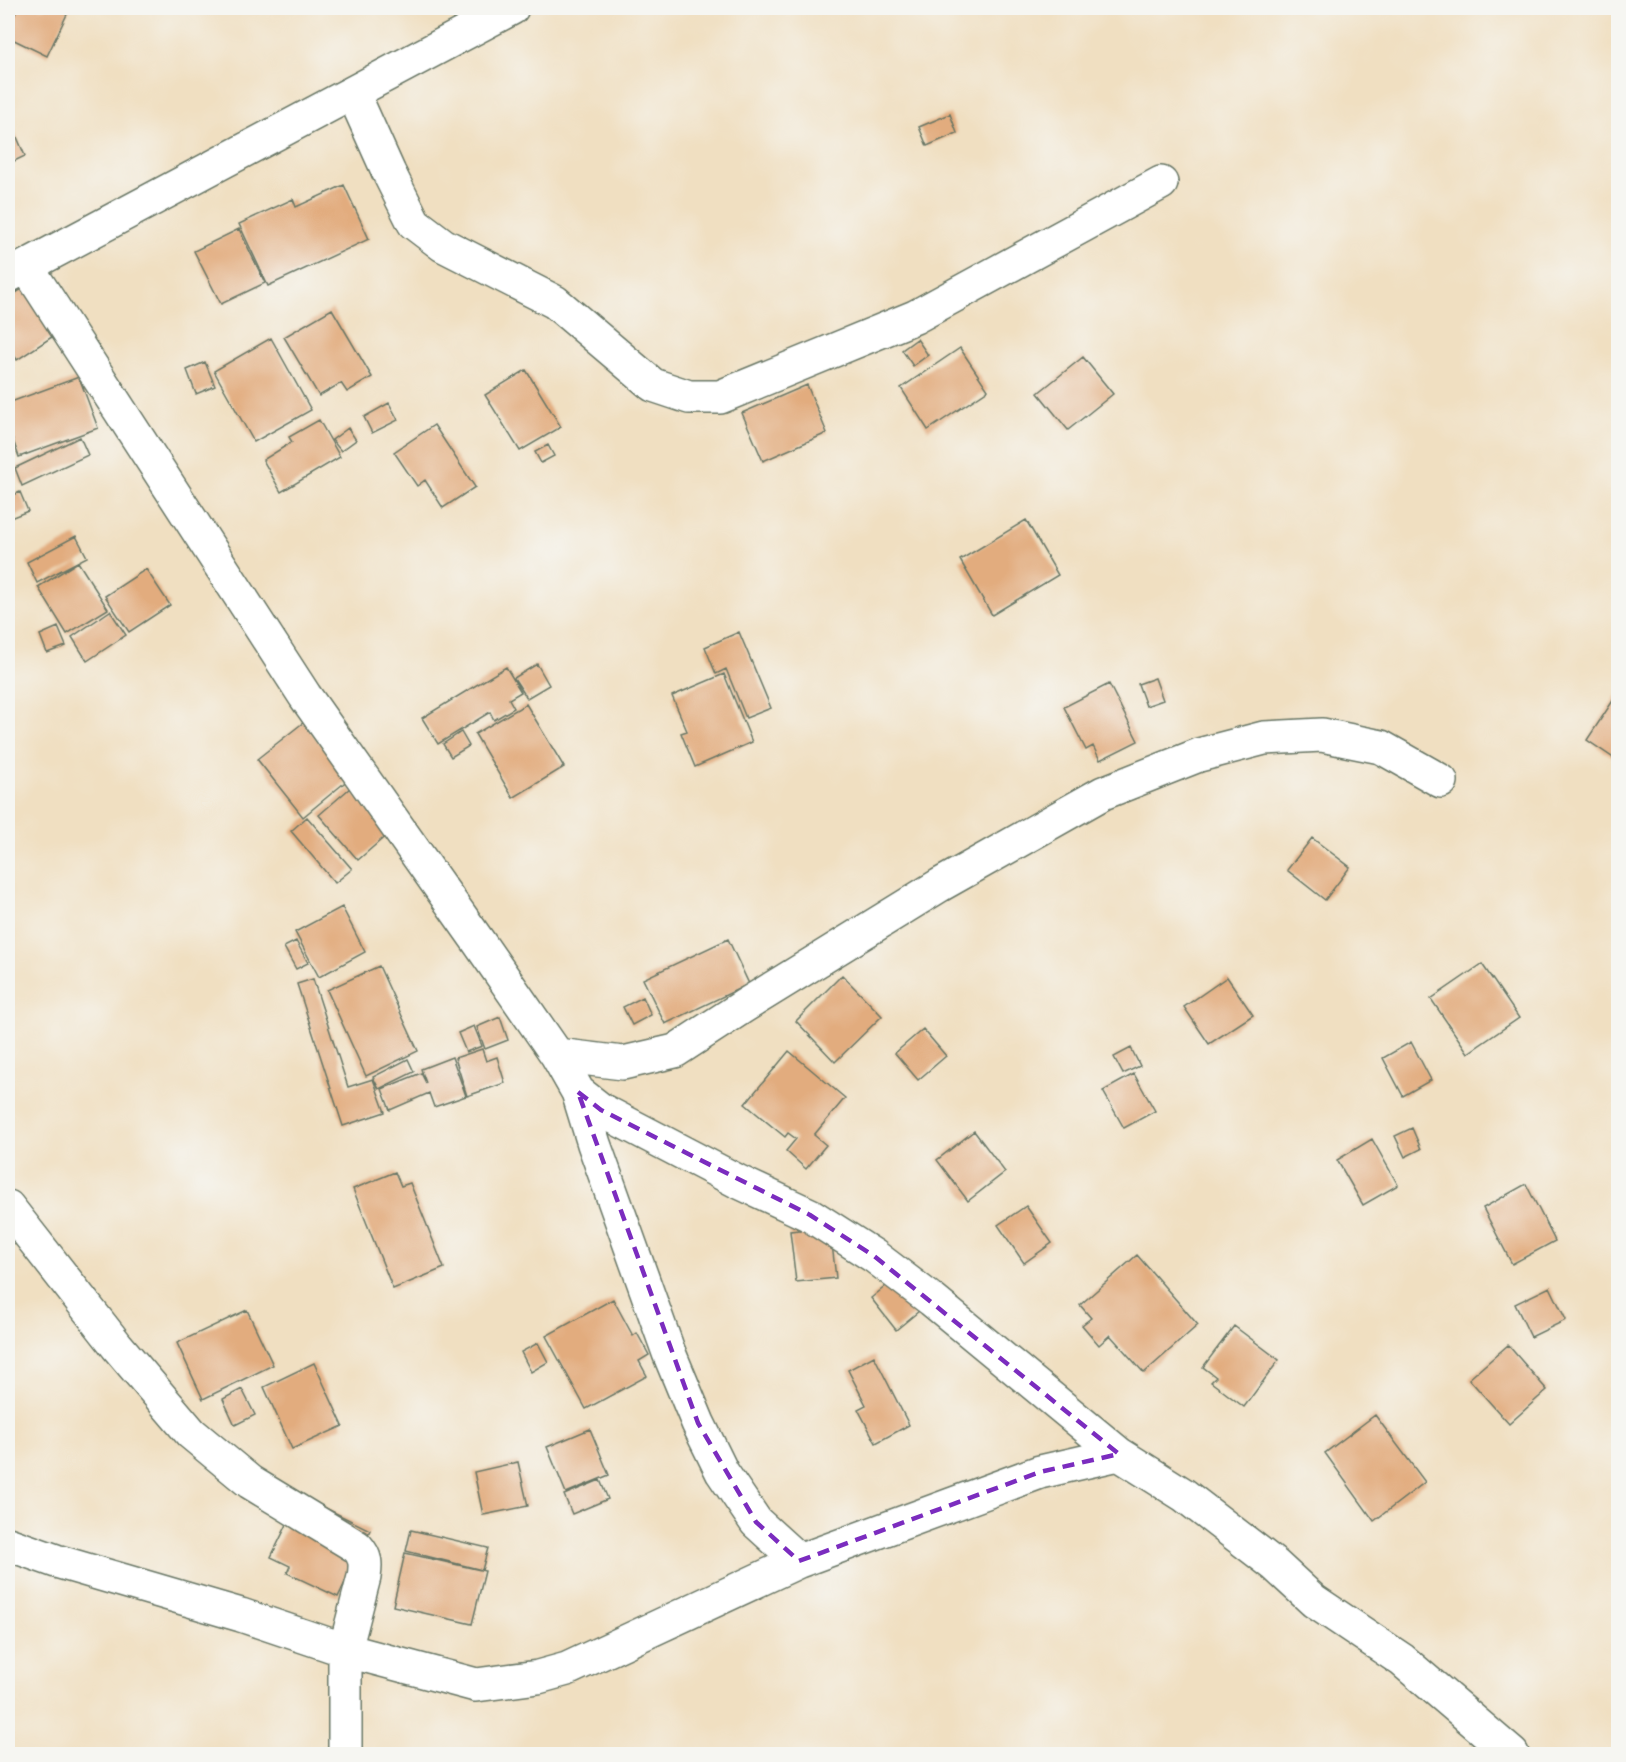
<svg xmlns="http://www.w3.org/2000/svg" width="1626" height="1762" viewBox="0 0 1626 1762" font-family="Dekko,sans-serif">
  <style>
    .building { fill: #e2ac7e }
    .lines { fill: none; stroke-linecap: round; stroke-linejoin: round }
    .minor-casing { stroke: #687665; stroke-width: 36 }
    .minor { stroke: #fff; stroke-width: 33 }
    .marked { fill: none; stroke: #7b2cbf; stroke-width: 4.5; stroke-dasharray: 12 8; stroke-linejoin: round }
  </style>
  <rect width="100%" height="100%" fill="#f6f6f2"/>
  <filter id="ink" filterUnits="userSpaceOnUse"><feTurbulence type="fractalNoise" baseFrequency=".0167" numOctaves="2"/><feDisplacementMap in="SourceGraphic" scale="12" xChannelSelector="R" yChannelSelector="G"/><feConvolveMatrix kernelMatrix="1 2 1 2 8 2 1 2 1" color-interpolation-filters="sRGB"/></filter>
  <filter id="wash" filterUnits="userSpaceOnUse"><feTurbulence type="fractalNoise" baseFrequency=".008" numOctaves="4" result="noise"/><feDisplacementMap in="SourceGraphic" scale="24" xChannelSelector="R" yChannelSelector="G"/><feGaussianBlur stdDeviation="1.35" result="paint"/><feColorMatrix in="noise" values="0 0 0 0 0 0 0 0 0 0 0 0 0 0 0 0 0 1.4 0 .05"/><feComposite in="paint" operator="in"/></filter>
  <g filter="url(#wash)">
    <rect width="100%" height="100%" fill="#f0dfc1"/>
    <g id="blocks">
      <path class="building" d="M 18,8 L 70,8 L 47,56 L 8,37 L 8,29 Z
        M 950,114 L 957,133 L 927,146 L 919,127 Z
        M 8,116 L 25,156 L 8,164 Z
        M 344,185 L 369,239 L 268,286 L 239,224 L 293,199 L 296,207 Z
        M 239,229 L 265,283 L 221,304 L 194,251 Z
        M 28,285 L 58,333 L 17,360 L 8,345 L 8,298 Z
        M 332,309 L 372,377 L 347,392 L 341,383 L 319,396 L 284,337 Z
        M 271,338 L 311,410 L 254,442 L 214,371 Z
        M 917,339 L 928,355 L 913,366 L 902,350 Z
        M 960,348 L 988,390 L 928,430 L 901,388 Z
        M 1083,357 L 1113,394 L 1068,430 L 1038,393 Z
        M 205,362 L 215,386 L 196,394 L 187,370 Z
        M 526,370 L 561,427 L 520,451 L 485,395 Z
        M 79,377 L 98,428 L 19,457 L 8,426 L 8,403 Z
        M 807,385 L 827,433 L 763,461 L 742,413 Z
        M 389,403 L 398,420 L 372,433 L 364,417 Z
        M 319,420 L 340,457 L 281,492 L 263,460 L 292,442 L 289,437 Z
        M 434,425 L 475,487 L 443,508 L 425,480 L 417,486 L 394,452 Z
        M 348,428 L 356,440 L 341,451 L 332,440 Z
        M 80,437 L 88,455 L 22,486 L 15,468 Z
        M 548,445 L 554,456 L 541,463 L 535,452 Z
        M 20,492 L 28,511 L 8,519 L 8,497 Z
        M 1026,520 L 1058,575 L 992,615 L 960,560 Z
        M 76,536 L 87,557 L 37,583 L 27,562 Z
        M 78,562 L 108,609 L 67,634 L 38,587 Z
        M 146,569 L 170,605 L 129,632 L 105,596 Z
        M 110,611 L 126,635 L 87,661 L 72,637 Z
        M 58,627 L 66,646 L 47,653 L 40,635 Z
        M 739,632 L 771,708 L 746,718 L 726,669 L 716,674 L 705,647 Z
        M 537,664 L 549,685 L 527,698 L 514,678 Z
        M 506,667 L 521,692 L 509,699 L 514,708 L 494,720 L 490,712 L 438,744 L 422,718 Z
        M 724,674 L 752,742 L 695,767 L 681,733 L 687,731 L 672,696 Z
        M 1155,678 L 1163,700 L 1146,706 L 1138,684 Z
        M 1109,684 L 1138,741 L 1100,760 L 1093,746 L 1086,750 L 1064,707 Z
        M 1618,693 L 1618,761 L 1587,740 Z
        M 526,704 L 564,767 L 513,798 L 475,734 Z
        M 304,722 L 349,779 L 303,817 L 257,759 Z
        M 461,732 L 469,746 L 451,757 L 443,744 Z
        M 350,788 L 388,834 L 358,860 L 319,815 Z
        M 307,817 L 352,869 L 335,883 L 291,831 Z
        M 1312,838 L 1350,867 L 1325,900 L 1287,870 Z
        M 342,907 L 365,952 L 319,977 L 295,932 Z
        M 728,939 L 749,984 L 665,1024 L 643,979 Z
        M 296,941 L 308,963 L 296,969 L 284,947 Z
        M 1482,964 L 1519,1018 L 1468,1053 L 1431,999 Z
        M 379,966 L 418,1051 L 366,1076 L 327,990 Z
        M 842,975 L 882,1016 L 835,1062 L 796,1021 Z
        M 1227,977 L 1253,1015 L 1209,1044 L 1184,1007 Z
        M 313,979 L 348,1087 L 373,1079 L 385,1112 L 343,1126 L 297,984 Z
        M 643,997 L 651,1015 L 632,1025 L 623,1007 Z
        M 500,1017 L 508,1040 L 485,1049 L 477,1027 Z
        M 474,1026 L 482,1046 L 466,1052 L 458,1033 Z
        M 923,1029 L 946,1056 L 918,1080 L 895,1053 Z
        M 1411,1042 L 1431,1080 L 1403,1096 L 1383,1058 Z
        M 1131,1048 L 1140,1066 L 1123,1074 L 1114,1057 Z
        M 482,1049 L 486,1061 L 497,1057 L 505,1083 L 467,1096 L 455,1058 Z
        M 789,1051 L 845,1098 L 814,1135 L 826,1145 L 806,1169 L 786,1151 L 796,1139 L 788,1133 L 785,1137 L 745,1104 Z
        M 452,1057 L 466,1096 L 434,1107 L 429,1093 L 390,1110 L 382,1089 L 421,1073 L 426,1083 L 421,1069 Z
        M 408,1059 L 414,1072 L 379,1089 L 373,1077 Z
        M 1134,1074 L 1155,1111 L 1124,1128 L 1103,1091 Z
        M 1412,1128 L 1421,1149 L 1405,1157 L 1395,1136 Z
        M 974,1131 L 1005,1172 L 968,1201 L 937,1160 Z
        M 1372,1139 L 1398,1185 L 1363,1205 L 1337,1160 Z
        M 395,1172 L 401,1186 L 410,1183 L 444,1268 L 393,1289 L 353,1189 Z
        M 1526,1184 L 1555,1241 L 1512,1264 L 1483,1208 Z
        M 1026,1206 L 1052,1243 L 1024,1263 L 998,1225 Z
        M 830,1227 L 836,1278 L 796,1282 L 790,1231 Z
        M 1137,1255 L 1198,1325 L 1144,1373 L 1110,1335 L 1099,1345 L 1082,1325 L 1091,1318 L 1080,1305 Z
        M 906,1270 L 930,1302 L 896,1330 L 871,1298 Z
        M 1550,1287 L 1566,1320 L 1531,1337 L 1515,1304 Z
        M 613,1299 L 633,1336 L 637,1333 L 649,1355 L 639,1361 L 647,1376 L 586,1409 L 546,1336 Z
        M 247,1310 L 273,1365 L 203,1399 L 177,1343 Z
        M 1234,1326 L 1279,1360 L 1244,1407 L 1211,1382 L 1216,1377 L 1203,1367 Z
        M 538,1343 L 548,1362 L 531,1372 L 521,1352 Z
        M 1508,1345 L 1547,1390 L 1509,1424 L 1469,1379 Z
        M 874,1356 L 909,1425 L 876,1443 L 858,1409 L 866,1405 L 848,1370 Z
        M 314,1363 L 343,1426 L 292,1449 L 264,1387 Z
        M 242,1389 L 255,1415 L 235,1425 L 223,1399 Z
        M 1375,1415 L 1425,1482 L 1374,1521 L 1325,1453 Z
        M 590,1429 L 609,1475 L 566,1493 L 547,1447 Z
        M 518,1462 L 528,1506 L 483,1515 L 474,1472 Z
        M 600,1480 L 608,1499 L 572,1514 L 564,1495 Z
        M 301,1496 L 370,1530 L 338,1597 L 287,1573 L 290,1566 L 271,1557 Z
        M 411,1530 L 488,1548 L 482,1570 L 406,1551 Z
        M 405,1553 L 485,1571 L 472,1624 L 393,1606 Z"/>
    </g>
  </g>
  <g filter="url(#ink)">
    <use href="#blocks" fill-opacity="0" stroke="#687665" stroke-width="1.5"/>
    <g class="lines">
      <defs>
        <path id="minor" d="M 353,93 L 389,173 L 414,223 L 443,245 L 555,302 L 653,385 L 689,397 L 720,397 L 915,317 L 1161,183
          M 27,267 L 305,696 L 478,941 L 557,1055 L 578,1092 L 601,1110 L 737,1181 L 810,1215 L 874,1256 L 932,1300 L 1119,1454
          M 8,276 L 512,8
          M 557,1055 L 623,1063 L 675,1051 L 744,1006 L 940,885 L 1103,793 L 1199,755 L 1264,738 L 1322,735 L 1381,747 L 1441,781
          M 578,1092 L 594,1144 L 669,1353 L 698,1423 L 722,1472 L 756,1522 L 799,1561
          M 8,1207 L 117,1346 L 191,1433 L 250,1482 L 357,1547 C 366,1557 366,1564 364,1577 L 345,1650 L 345,1754
          M 8,1544 L 56,1561 L 241,1615 L 345,1650 L 476,1685 L 538,1677 L 567,1669 L 799,1561 L 1040,1472 L 1119,1454 L 1184,1495 L 1275,1565 L 1314,1601 L 1402,1660 L 1512,1754"/>
      </defs>
      <use href="#minor" class="minor-casing"/>
      <use href="#minor" class="minor"/>
    </g>
  </g>
  <path class="marked" d="M 578,1092 L 601,1110 L 810,1215 L 874,1256 L 1119,1454 L 1040,1472 L 799,1561 L 756,1522 L 698,1423 Z"/>
  <rect width="1626" height="1762" fill="none" stroke="#f6f6f2" stroke-width="30"/>
</svg>
